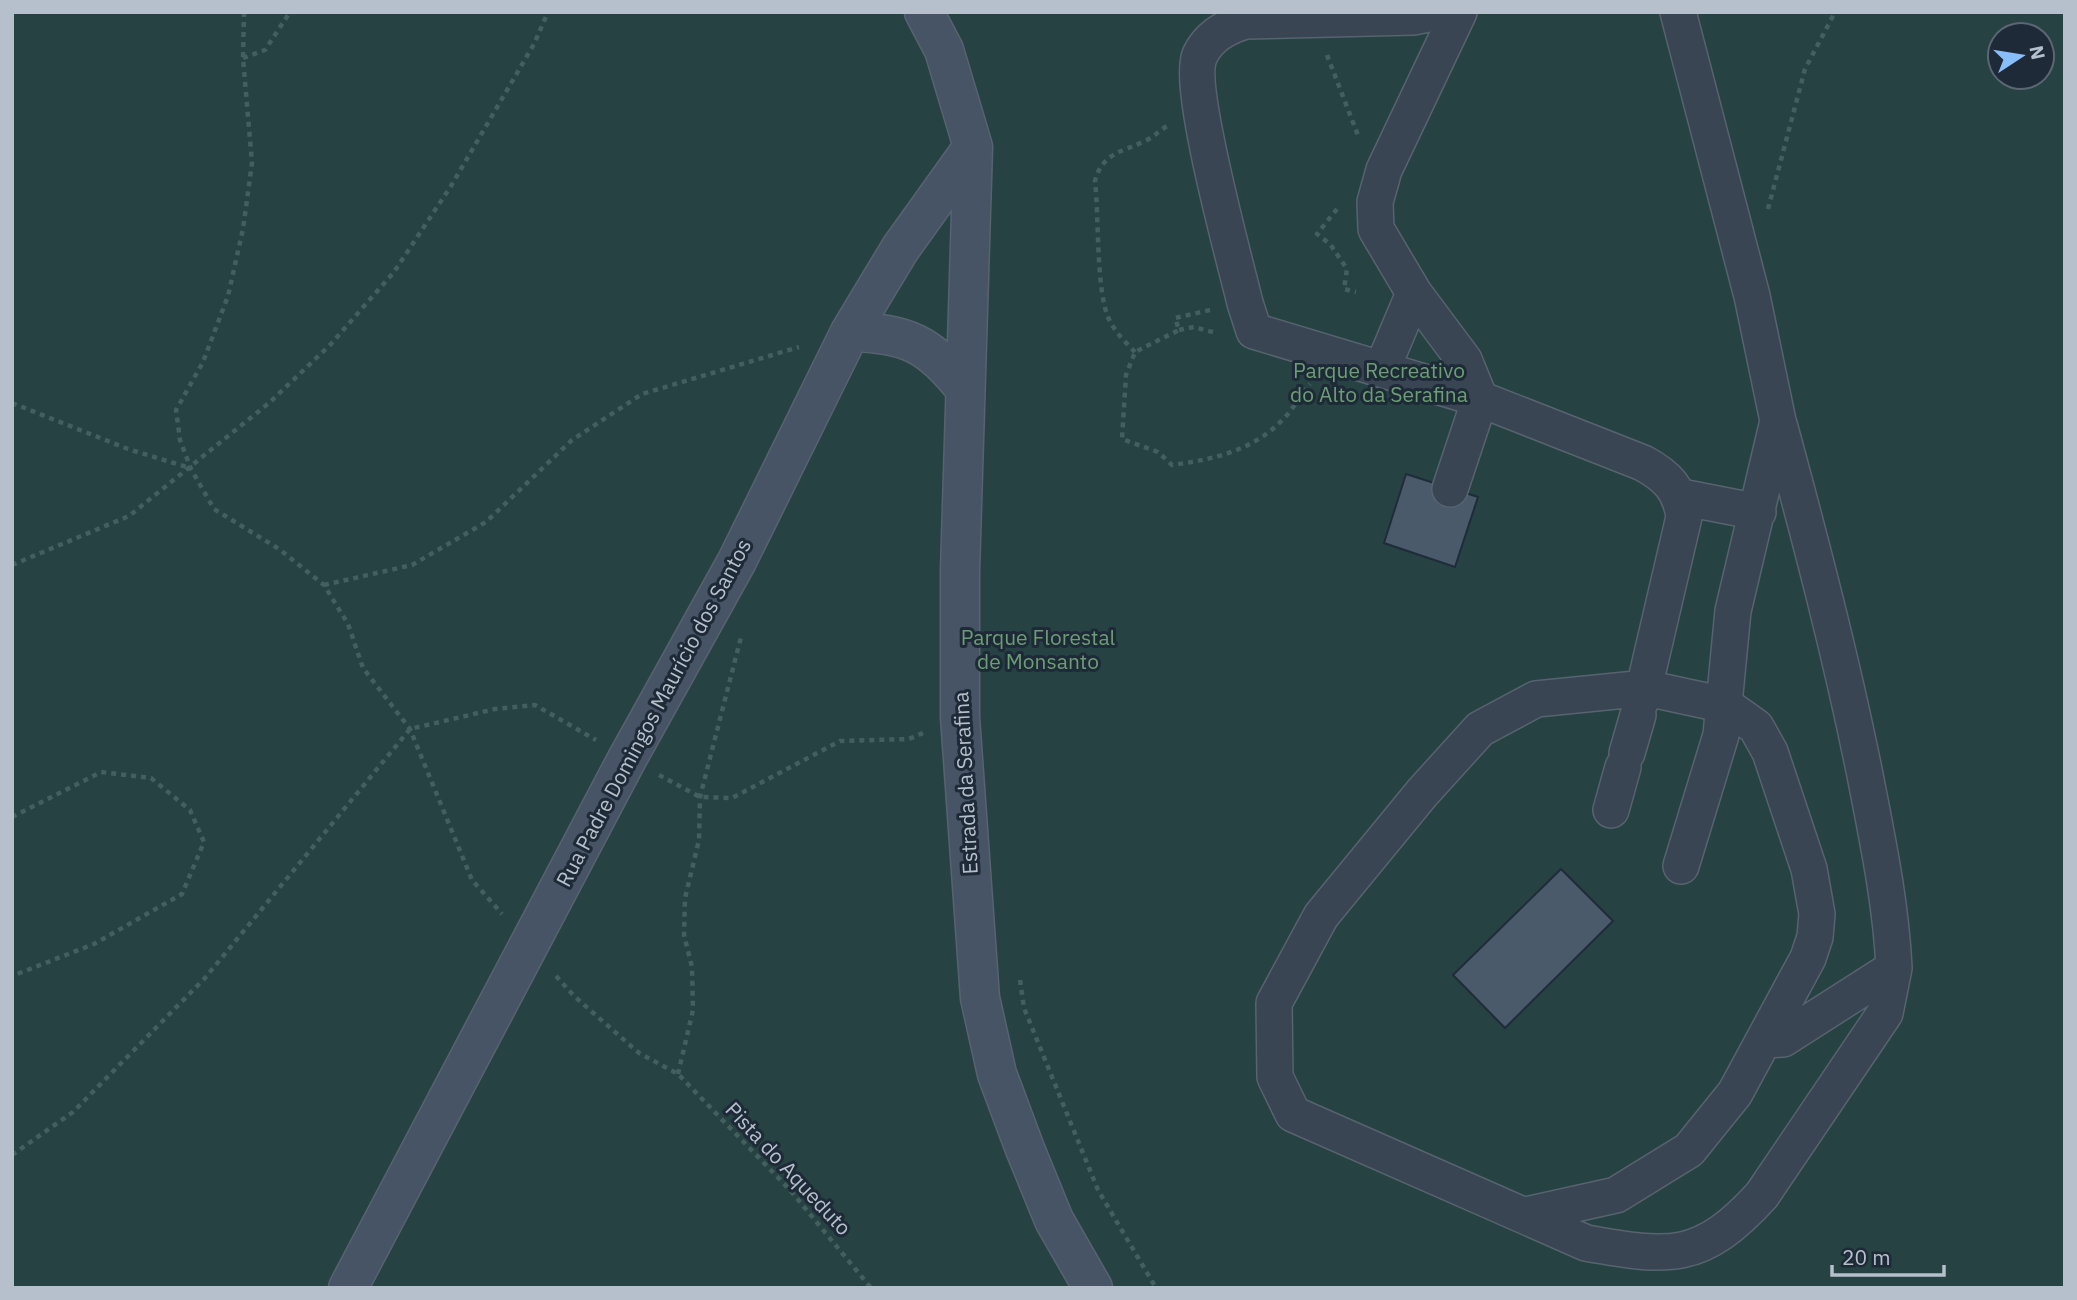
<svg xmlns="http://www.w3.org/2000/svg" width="2077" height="1300" viewBox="0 0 2077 1300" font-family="'IBM Plex Sans',sans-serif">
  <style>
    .green { fill: #264243; fill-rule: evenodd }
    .building { fill: #4a5a6b; stroke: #202c39; stroke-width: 2 }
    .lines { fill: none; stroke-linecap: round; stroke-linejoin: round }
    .street-casing { stroke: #57636f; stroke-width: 38 }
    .secondary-casing { stroke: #57636f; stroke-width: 41 }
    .path { stroke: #455f60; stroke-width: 4.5; stroke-dasharray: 5 5; stroke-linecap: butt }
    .street { stroke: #394552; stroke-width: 35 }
    .secondary { stroke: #475465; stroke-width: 38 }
    .labels { text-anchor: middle; stroke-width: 6; stroke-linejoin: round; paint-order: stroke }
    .park-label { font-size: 21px; fill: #6c9e74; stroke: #1e2a37 }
    .street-label { font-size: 21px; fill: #b6c0cc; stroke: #1e2a37 }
  </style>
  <rect width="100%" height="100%" fill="#243342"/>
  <path class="green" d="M 12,12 L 2065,12 L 2065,1288 L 12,1288 ZM 2000,35 L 2042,35 L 2042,77 L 2000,77 Z"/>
  <path class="building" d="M 1406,474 L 1478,497 L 1455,567 L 1384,543 Z
    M 1561,869 L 1613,921 L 1505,1028 L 1453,975 Z"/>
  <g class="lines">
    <defs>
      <path id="street" d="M 1438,12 L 1413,17 L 1246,21 C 1228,26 1209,36 1200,55 C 1186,85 1235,261 1245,303 L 1254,331 L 1480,399 L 1643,463 C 1667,476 1680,489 1684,517 L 1641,701
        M 1678,12 L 1752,296 L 1778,421 L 1733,611 L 1721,735 L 1681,866
        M 1382,369 L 1414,293
        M 1779,424 C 1811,542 1842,660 1866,780 C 1878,842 1891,904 1894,968
        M 1450,489 L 1480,399 L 1464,360 L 1414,293 L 1376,229 L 1375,202 L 1384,170 L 1459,12
        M 1681,497 L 1758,512
        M 1627,753 L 1638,715
        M 1611,810 L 1623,767
        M 1526,1215 L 1616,1195 L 1689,1150 L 1735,1093 L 1808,958 L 1815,937 L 1817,914 L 1809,869 L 1770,752 L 1756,727 L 1725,705 L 1646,688 L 1536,699 L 1480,729 L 1422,793 L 1321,916 L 1274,1003 L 1275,1077 L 1293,1114 L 1586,1243 C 1670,1258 1701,1262 1762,1195 L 1885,1013 L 1894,968 L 1783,1039 L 1764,1040"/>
      <path id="secondary" d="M 924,12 L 944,50 L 973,147 L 960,571 L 960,717 L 980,998 L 997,1074 L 1025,1149 L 1054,1220 L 1093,1288
        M 850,332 C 907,333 930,344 965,389
        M 348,1288 L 627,759 L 737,561 L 850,332 L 900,249 L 973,147"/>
    </defs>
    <use href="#street" class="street-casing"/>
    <use href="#secondary" class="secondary-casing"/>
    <path class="path" d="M 244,12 L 243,58 L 252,163 L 243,229 L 228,296 L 203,362 L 176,410 L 180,440 L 191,469 L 214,509 L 279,549 L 324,585 L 348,624 L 363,668 L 410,729 L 472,880 L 502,914
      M 1327,55 L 1359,138
      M 243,58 L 265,50 L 290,12
      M 1337,209 L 1317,234 L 1330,244 L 1347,269 L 1344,289 L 1356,292
      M 1768,209 L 1805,69 L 1835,12
      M 1210,310 L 1175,318 L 1179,330 L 1135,352 L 1126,375 L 1122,439 L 1158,452 L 1172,465 C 1216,459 1256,450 1287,415 C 1295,406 1301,394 1310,384
      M 1179,330 L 1194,327 L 1216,333
      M 1135,352 C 1125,342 1114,331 1108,317 C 1096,287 1099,217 1095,181 C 1102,153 1122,152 1145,141 C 1154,137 1161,129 1169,125
      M 12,403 L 128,449 L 190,468
      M 12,565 L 129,516 L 269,403 L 330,345 L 394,272 L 451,186 L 534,44 L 548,12
      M 324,585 L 412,565 L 486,522 L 572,440 L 642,394 L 799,347
      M 659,775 L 700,797 L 732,798 L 840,741 L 909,739 L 923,733
      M 12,817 L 101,772 L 151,778 L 190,810 L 204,842 L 182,894 L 94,944 L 12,976
      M 556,976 L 574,996 L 639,1053 L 678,1074 L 790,1190 L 871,1288
      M 1020,980 L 1024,1008 L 1098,1190 L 1156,1288
      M 678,1074 L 693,1010 L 692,967 L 684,935 L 685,898 L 699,840 L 700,797 L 741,637
      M 12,1155 L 73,1112 L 205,978 L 410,729 L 495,709 L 535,705 L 596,740"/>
    <use href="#street" class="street"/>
    <use href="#secondary" class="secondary"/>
  </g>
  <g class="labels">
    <g class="park-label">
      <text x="1379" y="378">Parque Recreativo<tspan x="1379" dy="24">do Alto da Serafina</tspan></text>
      <text x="1038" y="645">Parque Florestal<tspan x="1038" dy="24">de Monsanto</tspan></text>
    </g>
    <g class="street-label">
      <text transform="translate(654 713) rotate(-62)" y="7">Rua Padre Domingos Maurício dos Santos</text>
      <text transform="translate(966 783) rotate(-93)" y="7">Estrada da Serafina</text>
      <text transform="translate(788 1169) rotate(47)" y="7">Pista do Aqueduto</text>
    </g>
  </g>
  <rect width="2077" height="1300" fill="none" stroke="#b6c0cc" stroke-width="28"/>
  <g transform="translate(2021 56) rotate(78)"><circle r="33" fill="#1e2a37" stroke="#5b6673" stroke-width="2"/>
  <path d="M0-5L12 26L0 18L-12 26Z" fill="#89befd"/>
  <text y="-10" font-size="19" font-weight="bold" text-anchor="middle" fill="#b6c0cc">N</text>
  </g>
  <path d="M1832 1265v10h112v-10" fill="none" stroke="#b6c0cc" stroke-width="3.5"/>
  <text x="1842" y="1265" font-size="21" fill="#b6c0cc" stroke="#1e2a37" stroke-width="5" paint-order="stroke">20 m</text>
</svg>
